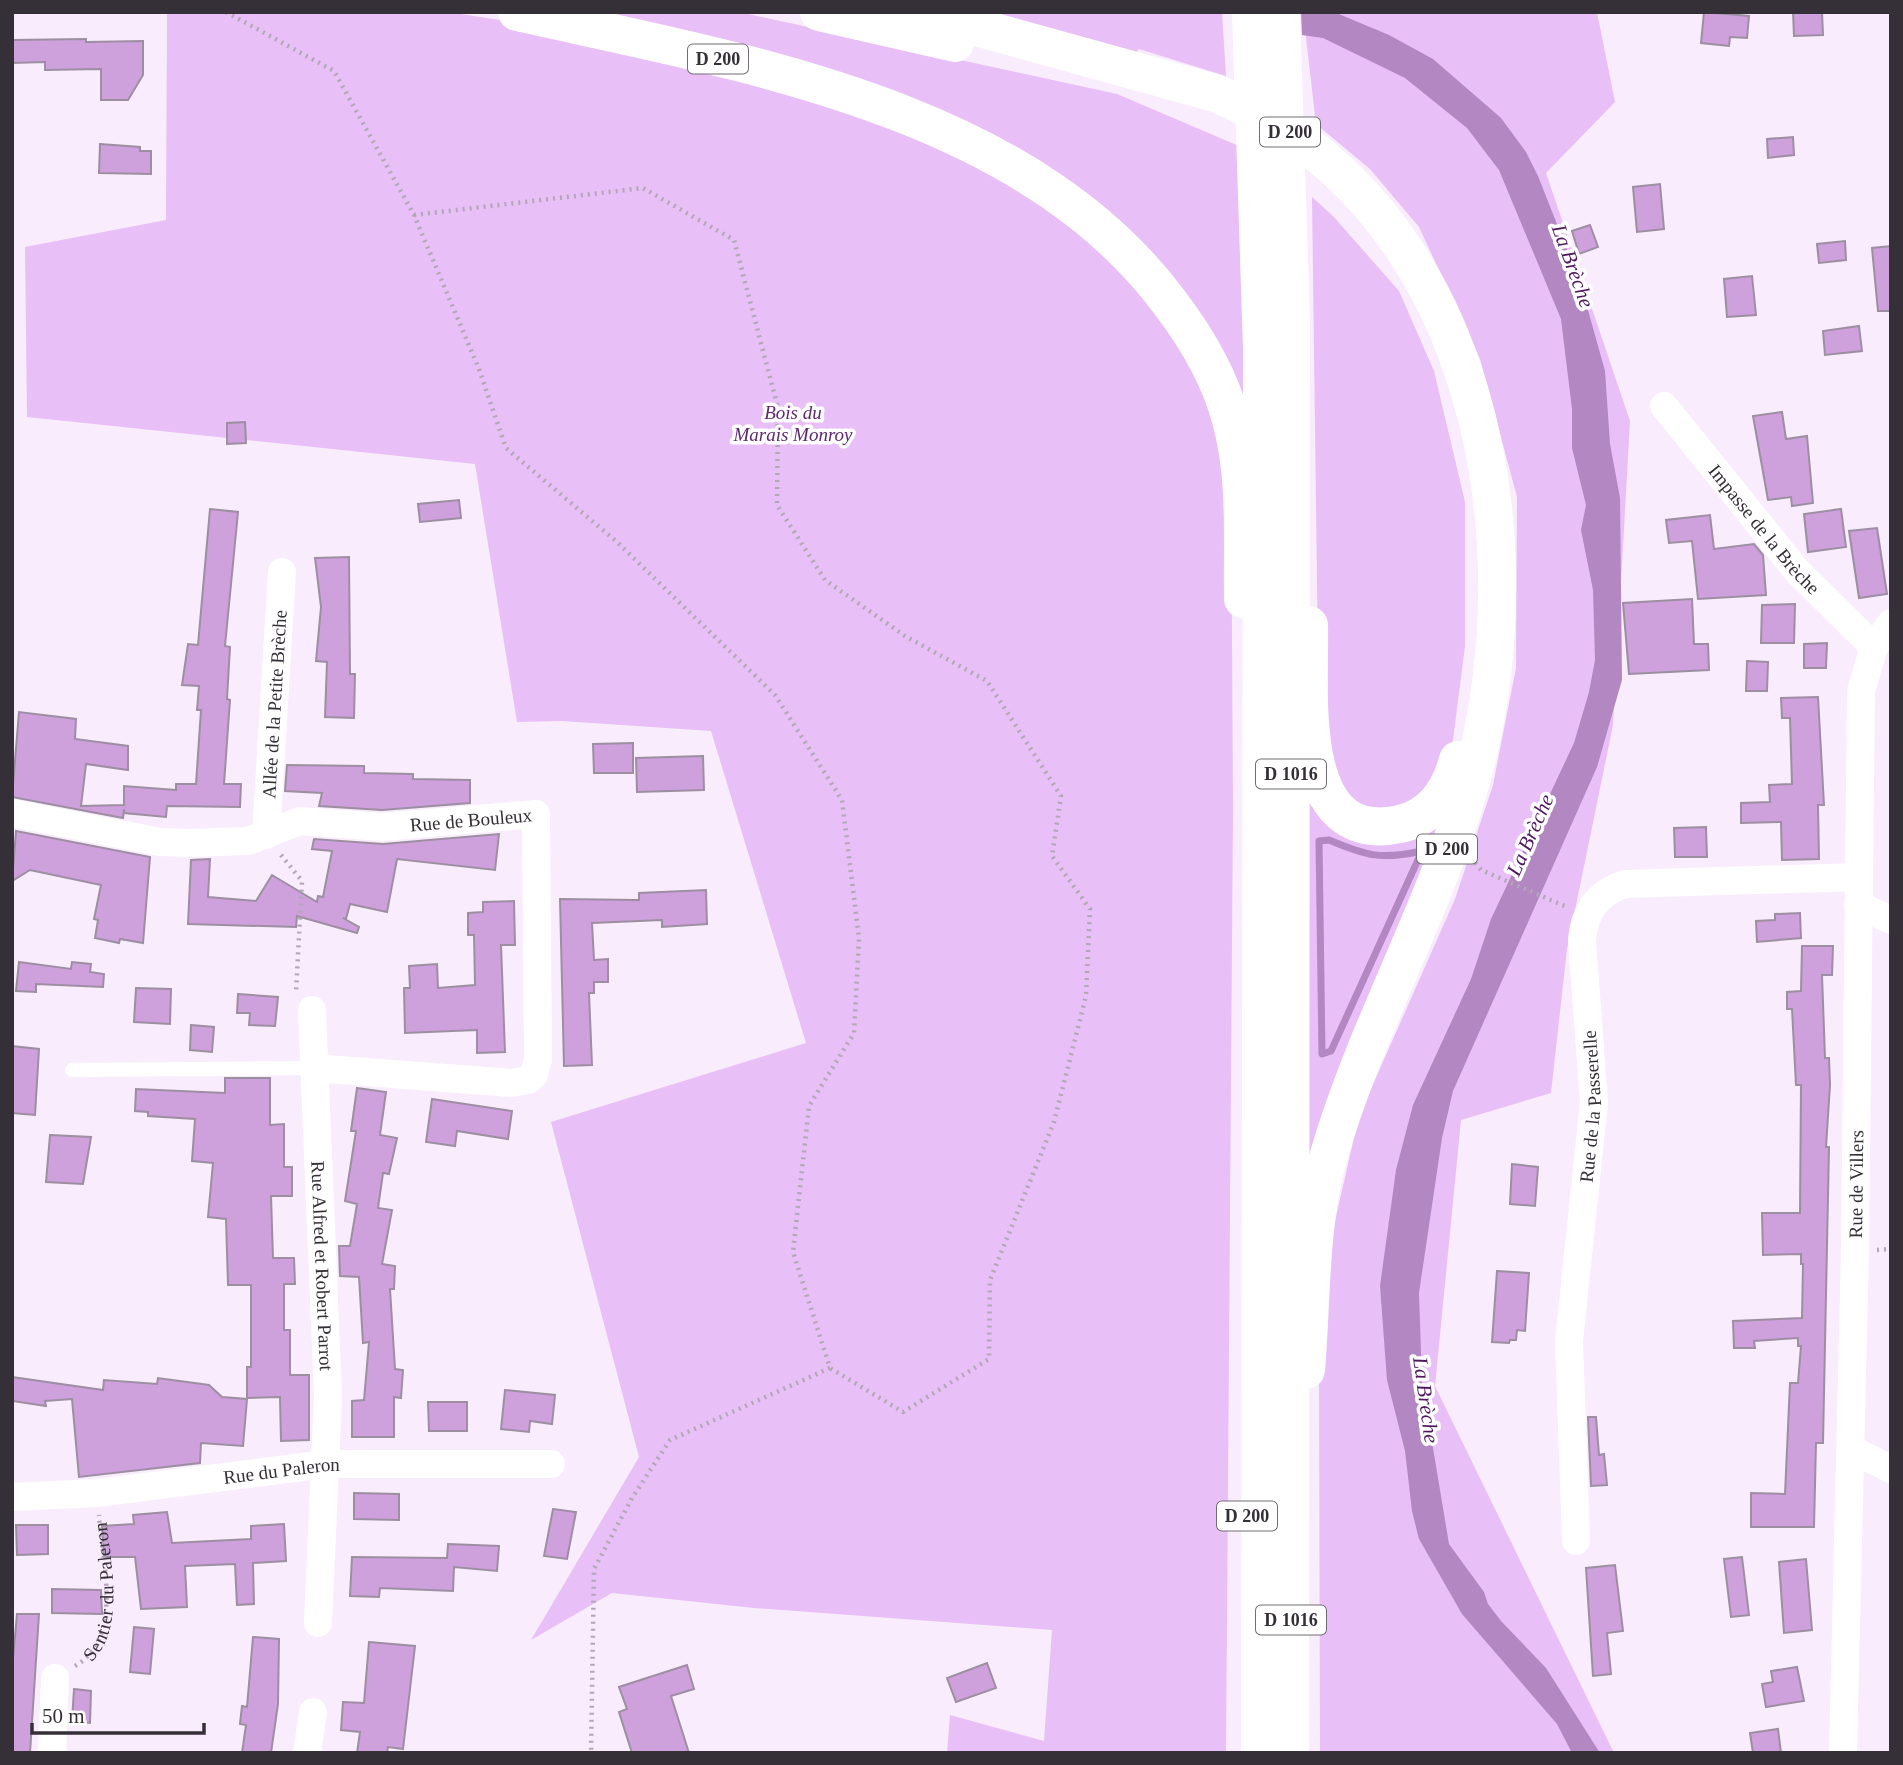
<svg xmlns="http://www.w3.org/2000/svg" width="1903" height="1765" viewBox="0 0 1903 1765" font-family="'Times New Roman',serif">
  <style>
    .green { fill: #e8bff6 }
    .water { fill: #b387c1 }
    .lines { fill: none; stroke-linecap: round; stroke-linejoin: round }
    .stream { stroke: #b387c1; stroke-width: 7 }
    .building { fill: #cea1dd; stroke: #9d8ea2; stroke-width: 2 }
    .path { stroke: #b1a7b5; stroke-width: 4.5; stroke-dasharray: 2 5; stroke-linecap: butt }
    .service { stroke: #fff; stroke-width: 14 }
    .minor { stroke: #fff; stroke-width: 28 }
    .primary { stroke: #fff; stroke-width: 38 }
    .trunk { stroke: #fff; stroke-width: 38 }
    .labels { text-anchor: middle; stroke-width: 7; stroke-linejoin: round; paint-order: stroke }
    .shield { fill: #fff; stroke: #726d74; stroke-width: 2 }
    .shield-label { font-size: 18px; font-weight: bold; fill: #352f38 }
    .park-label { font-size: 19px; font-style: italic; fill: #5f286f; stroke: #fff }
    .street-label { font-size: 19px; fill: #352f38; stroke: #fff }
    .water-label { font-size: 21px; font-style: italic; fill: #4f175e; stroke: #fff }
  </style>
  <rect width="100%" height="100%" fill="#f9ecfd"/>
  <path class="green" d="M 167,12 L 448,12 L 500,20 L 881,113 L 1073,218 L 1189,349 L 1231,461 L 1233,808 L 1226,1753 L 947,1753 L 950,1715 L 1044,1741 L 1052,1630 L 754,1608 L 612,1593 L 531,1640 L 639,1457 L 551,1122 L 806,1043 L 711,731 L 562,721 L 517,722 L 475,464 L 27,417 L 25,247 L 166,220 Z
    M 558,12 L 739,12 L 1117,94 L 1246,149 L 1248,408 L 1070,189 Z
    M 964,12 L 1222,12 L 1226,76 L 1139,49 L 1131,59 Z
    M 1303,12 L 1597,12 L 1615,102 L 1546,173 L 1630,421 L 1613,725 L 1567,949 L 1551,1093 L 1461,1120 L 1435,1386 L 1614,1753 L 1320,1753 L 1319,1376 L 1328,1252 L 1359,1116 L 1455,899 L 1493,785 L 1516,668 L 1517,497 L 1480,359 L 1419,227 L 1370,169 L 1316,124 Z
    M 1312,197 L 1333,216 L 1399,291 L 1434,371 L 1465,502 L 1465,646 L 1453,740 L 1438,787 L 1405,810 L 1357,815 L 1319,733 Z
    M 1307,801 L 1327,822 L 1445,812 L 1307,1181 Z"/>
  <path class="water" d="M 1301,12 L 1334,12 L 1389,35 L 1433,59 L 1501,118 L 1526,152 L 1538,176 L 1581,285 L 1605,371 L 1610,444 L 1620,498 L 1622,680 L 1597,767 L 1453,1091 L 1442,1138 L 1419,1293 L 1422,1382 L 1449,1544 L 1484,1592 L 1488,1604 L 1501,1621 L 1546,1668 L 1600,1753 L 1572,1753 L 1557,1724 L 1462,1614 L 1419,1539 L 1412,1511 L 1405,1451 L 1387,1380 L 1380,1286 L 1396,1170 L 1413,1105 L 1471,979 L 1491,919 L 1574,743 L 1589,692 L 1595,660 L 1593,590 L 1581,530 L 1586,505 L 1572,448 L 1572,409 L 1561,319 L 1499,170 L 1467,128 L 1405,78 L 1323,38 L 1302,35 Z"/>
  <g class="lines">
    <path class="stream" d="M 1329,840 C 1367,856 1381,860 1422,851 L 1331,1051 L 1322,1054 L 1319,841 Z"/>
  </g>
  <path class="building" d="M 1704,12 L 1749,16 L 1747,38 L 1730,37 L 1729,46 L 1701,43 Z
    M 1793,12 L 1822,12 L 1823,35 L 1794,36 Z
    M 86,39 L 86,42 L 143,41 L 143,75 L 128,100 L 101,100 L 101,69 L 45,70 L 45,62 L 12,63 L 12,40 Z
    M 1793,137 L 1794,155 L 1768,158 L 1767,139 Z
    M 100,144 L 140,147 L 140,151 L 151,151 L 151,174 L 99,173 Z
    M 1660,184 L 1664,229 L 1637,232 L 1633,187 Z
    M 1590,225 L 1598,247 L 1579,254 L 1572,231 Z
    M 1845,241 L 1846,260 L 1819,263 L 1817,244 Z
    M 1891,246 L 1891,311 L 1878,311 L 1872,248 Z
    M 1752,276 L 1756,315 L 1727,317 L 1724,279 Z
    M 1859,326 L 1862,351 L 1825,355 L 1823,331 Z
    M 1782,412 L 1786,439 L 1807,436 L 1813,503 L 1792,506 L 1791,497 L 1768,500 L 1753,416 Z
    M 245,422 L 246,443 L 227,444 L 227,423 Z
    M 459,500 L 461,518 L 420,522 L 418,504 Z
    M 210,509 L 238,512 L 225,646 L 230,647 L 227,699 L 230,700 L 224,784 L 241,784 L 240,807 L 167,806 L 166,817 L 124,813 L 124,809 L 123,818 L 12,797 L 19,712 L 76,719 L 75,739 L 128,746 L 128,770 L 86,764 L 81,806 L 124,805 L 124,786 L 176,790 L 176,784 L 196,784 L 201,710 L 197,710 L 199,686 L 182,685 L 188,644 L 198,645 Z
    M 1841,509 L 1846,547 L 1808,552 L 1804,514 Z
    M 1710,515 L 1714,549 L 1754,544 L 1763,555 L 1766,595 L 1698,599 L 1692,541 L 1669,543 L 1666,520 Z
    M 1877,528 L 1887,594 L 1859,598 L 1849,531 Z
    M 349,557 L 350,674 L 355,674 L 354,718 L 325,717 L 327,662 L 316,661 L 321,607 L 315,558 Z
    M 1692,599 L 1694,644 L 1708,644 L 1709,670 L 1629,674 L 1623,603 Z
    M 1795,604 L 1794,643 L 1761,643 L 1762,605 Z
    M 1827,643 L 1826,668 L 1804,668 L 1804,644 Z
    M 1747,661 L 1768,662 L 1767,691 L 1746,691 Z
    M 1818,697 L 1824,805 L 1818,805 L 1819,859 L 1782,860 L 1781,822 L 1741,823 L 1741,803 L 1770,802 L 1769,785 L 1792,784 L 1790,718 L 1782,718 L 1781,698 Z
    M 633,743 L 633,773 L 594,773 L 593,744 Z
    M 703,756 L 704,790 L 637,792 L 636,758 Z
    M 287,765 L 364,766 L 364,773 L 413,774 L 413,779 L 470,780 L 470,803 L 382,810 L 319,806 L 322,793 L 285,791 Z
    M 1706,827 L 1707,857 L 1675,857 L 1674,828 Z
    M 16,831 L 150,857 L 143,943 L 120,939 L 119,943 L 95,938 L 98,920 L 94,919 L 101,885 L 30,870 L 12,881 Z
    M 499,834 L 495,870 L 397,859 L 387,912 L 350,904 L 346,919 L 343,918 L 359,927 L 357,933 L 297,916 L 296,927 L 188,924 L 191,860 L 210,859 L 208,897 L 256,901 L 272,875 L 317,902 L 318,896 L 323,897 L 332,851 L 312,849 L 314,839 L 383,844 Z
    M 706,890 L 707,924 L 662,927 L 662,920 L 592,923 L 594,960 L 608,959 L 608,982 L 594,982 L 594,993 L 589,993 L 592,1065 L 564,1066 L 560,899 L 639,900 L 639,893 Z
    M 514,901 L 515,945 L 501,945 L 505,1052 L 477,1053 L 477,1030 L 405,1033 L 404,988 L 410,988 L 409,966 L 437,964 L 438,988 L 475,985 L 474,935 L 468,935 L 468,913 L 483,912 L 483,902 Z
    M 1800,913 L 1801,938 L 1757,942 L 1756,921 L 1775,920 L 1775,914 Z
    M 1802,946 L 1833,946 L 1832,975 L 1822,975 L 1825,1058 L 1829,1058 L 1830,1085 L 1826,1147 L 1829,1147 L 1823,1443 L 1816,1443 L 1814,1527 L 1751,1527 L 1751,1493 L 1785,1494 L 1790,1383 L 1798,1383 L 1801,1346 L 1798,1346 L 1798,1338 L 1754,1341 L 1755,1348 L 1734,1348 L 1733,1321 L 1802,1318 L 1803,1264 L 1801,1264 L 1801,1254 L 1763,1255 L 1762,1213 L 1800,1213 L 1801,1085 L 1796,1085 L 1792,1009 L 1787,1009 L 1787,992 L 1801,991 Z
    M 19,962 L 71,969 L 72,962 L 91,964 L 90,972 L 104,974 L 103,987 L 36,984 L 36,992 L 16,991 Z
    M 136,988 L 171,989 L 170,1024 L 134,1022 Z
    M 238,994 L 278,997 L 275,1026 L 249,1025 L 250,1013 L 237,1013 Z
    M 191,1025 L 214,1027 L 212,1052 L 190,1050 Z
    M 12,1046 L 39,1049 L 35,1115 L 12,1113 Z
    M 225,1078 L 270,1078 L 270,1125 L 284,1124 L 284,1167 L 292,1167 L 292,1196 L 271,1196 L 273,1258 L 294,1258 L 295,1284 L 284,1284 L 284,1330 L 290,1330 L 290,1375 L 309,1375 L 309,1440 L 281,1441 L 280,1397 L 247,1398 L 247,1367 L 251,1367 L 251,1285 L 228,1285 L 226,1219 L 208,1217 L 213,1163 L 192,1161 L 195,1119 L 148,1116 L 148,1112 L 135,1111 L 136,1089 L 225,1093 Z
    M 357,1088 L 386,1092 L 380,1135 L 397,1138 L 389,1174 L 383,1173 L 378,1208 L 392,1210 L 382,1264 L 395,1266 L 394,1289 L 390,1289 L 395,1369 L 403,1370 L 401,1398 L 394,1397 L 394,1437 L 352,1437 L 352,1401 L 364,1400 L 369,1342 L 363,1343 L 359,1277 L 340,1276 L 339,1246 L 350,1246 L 357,1204 L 345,1201 L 356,1131 L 351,1131 Z
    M 432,1099 L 512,1111 L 508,1139 L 457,1131 L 455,1146 L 426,1142 Z
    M 50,1135 L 91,1137 L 83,1184 L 46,1182 Z
    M 1512,1164 L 1538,1167 L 1535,1206 L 1510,1204 Z
    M 1497,1271 L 1529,1273 L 1525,1331 L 1517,1330 L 1516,1340 L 1510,1340 L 1509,1343 L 1492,1342 Z
    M 12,1377 L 103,1390 L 104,1380 L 157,1384 L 158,1378 L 209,1385 L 222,1397 L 247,1399 L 243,1446 L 201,1443 L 200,1463 L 79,1477 L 72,1399 L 45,1401 L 46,1406 L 12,1401 Z
    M 505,1390 L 555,1395 L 552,1424 L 530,1421 L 529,1432 L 501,1429 Z
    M 428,1402 L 467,1402 L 467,1431 L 429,1431 Z
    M 1588,1417 L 1596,1417 L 1599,1455 L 1604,1454 L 1607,1485 L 1591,1486 Z
    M 354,1493 L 399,1494 L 399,1520 L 354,1519 Z
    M 553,1509 L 576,1512 L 567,1559 L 544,1556 Z
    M 167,1512 L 172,1543 L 251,1539 L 251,1526 L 284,1524 L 286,1561 L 253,1563 L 254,1604 L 237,1605 L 235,1564 L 185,1566 L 187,1607 L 141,1609 L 135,1557 L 104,1557 L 102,1526 L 134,1524 L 133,1515 Z
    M 16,1525 L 48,1525 L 48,1554 L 17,1555 Z
    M 448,1544 L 499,1546 L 497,1571 L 454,1567 L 453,1591 L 380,1588 L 379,1597 L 350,1596 L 352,1557 L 447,1558 Z
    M 1742,1557 L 1749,1615 L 1731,1617 L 1724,1559 Z
    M 1806,1559 L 1812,1630 L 1784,1633 L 1779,1562 Z
    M 1615,1565 L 1623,1631 L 1607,1633 L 1611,1674 L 1593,1676 L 1586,1568 Z
    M 52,1589 L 101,1590 L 102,1614 L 52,1613 Z
    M 17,1614 L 39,1614 L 30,1753 L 12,1753 L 12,1669 Z
    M 134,1627 L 154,1629 L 150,1674 L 130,1672 Z
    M 253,1637 L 279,1639 L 278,1704 L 271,1753 L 242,1753 L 246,1725 L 240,1724 L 242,1706 L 247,1707 Z
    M 369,1642 L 415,1646 L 403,1749 L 388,1747 L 387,1753 L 357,1753 L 360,1732 L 341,1730 L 343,1702 L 364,1703 Z
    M 987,1663 L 996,1688 L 956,1702 L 947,1678 Z
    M 687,1665 L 694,1689 L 671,1696 L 689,1753 L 632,1753 L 619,1712 L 627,1709 L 619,1687 Z
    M 1797,1667 L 1804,1701 L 1766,1707 L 1762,1684 L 1773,1682 L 1771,1671 Z
    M 74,1689 L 91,1691 L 90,1723 L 72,1721 Z
    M 1778,1729 L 1781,1753 L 1753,1753 L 1750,1733 Z"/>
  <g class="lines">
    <g class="path">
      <path d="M 226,12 L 334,71 L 414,215 L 479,369 L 506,448 L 617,542 L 775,695 L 842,800 L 859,938 L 854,1033 L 809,1106 L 793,1252 L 830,1368 L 670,1440 L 632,1498 L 594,1569 L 591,1753"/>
      <path d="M 414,215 L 643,188 L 734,240 L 778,408 L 777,505 L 825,580 L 905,636 L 987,681 L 1061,796 L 1052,856 L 1090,909 L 1086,996 L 1054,1122 L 990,1280 L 989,1359 L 903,1412 L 830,1368"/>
      <path d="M 281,855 L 302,881 L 296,992"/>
      <path d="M 1475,863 L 1481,870 L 1567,907"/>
      <path d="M 1877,1250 L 1891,1249"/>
      <path id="s1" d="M 75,1666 C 124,1638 102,1561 99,1515"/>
    </g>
    <path class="service" d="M 72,1070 L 313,1068"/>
    <g class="minor">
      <path id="s2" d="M 1664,406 L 1797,571 L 1874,647"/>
      <path id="s3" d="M 12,813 L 160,842 L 188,843 L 248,841 L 300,821 L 382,827 L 536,814 L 538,1060 L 534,1075 L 528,1080 L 512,1083 L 313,1068"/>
      <path id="s4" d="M 266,835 L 282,572"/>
      <path d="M 1858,905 L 1891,920"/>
      <path id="s5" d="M 312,1010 L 328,1396 L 318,1623"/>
      <path d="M 1851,1449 L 1891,1469"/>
      <path id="s6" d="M 12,1497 L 97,1493 L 327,1464 L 551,1464"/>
      <path id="s7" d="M 1576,1541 L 1569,1341 L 1594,1102 L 1582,941 C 1584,912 1597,893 1625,884 L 1859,877"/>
      <path d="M 52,1753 L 55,1678"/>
      <path d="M 307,1753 L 313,1712"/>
      <path id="s8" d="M 1843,1753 L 1855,1250 L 1861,691 L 1874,647 L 1891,623"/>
    </g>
    <path class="primary" d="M 517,12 C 740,62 1025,107 1170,303 C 1196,337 1220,378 1231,420 C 1247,477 1242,540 1243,599
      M 819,12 L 955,43
      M 922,12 L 1215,93 C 1481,202 1542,541 1468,792 C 1431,917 1364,1032 1328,1158 C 1309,1227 1312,1299 1306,1370
      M 1309,625 C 1311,688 1291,848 1400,824 C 1433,817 1450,790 1458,760"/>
    <path class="trunk" d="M 1251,12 L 1262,349 L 1260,1753
      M 1281,12 L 1291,319 L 1290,1753"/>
  </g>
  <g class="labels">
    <g class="shield">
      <rect x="688" y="44.5" width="60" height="29" rx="5"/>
      <rect x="1260" y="117.5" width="60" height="29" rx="5"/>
      <rect x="1256" y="759.5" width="70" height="29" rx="5"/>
      <rect x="1417" y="834.5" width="60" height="29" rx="5"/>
      <rect x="1217" y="1501.5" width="60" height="29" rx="5"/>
      <rect x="1256" y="1605.5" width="70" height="29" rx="5"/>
    </g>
    <g class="shield-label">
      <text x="718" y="65">D 200</text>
      <text x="1290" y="138">D 200</text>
      <text x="1291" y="780">D 1016</text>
      <text x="1447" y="855">D 200</text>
      <text x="1247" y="1522">D 200</text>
      <text x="1291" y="1626">D 1016</text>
    </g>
    <g class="park-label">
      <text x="793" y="419">Bois du<tspan x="793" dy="22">Marais Monroy</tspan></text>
    </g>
    <g class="street-label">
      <text dy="7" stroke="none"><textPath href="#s2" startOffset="159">Impasse de la Brèche</textPath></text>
      <text dy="7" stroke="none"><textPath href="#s4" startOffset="131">Allée de la Petite Brèche</textPath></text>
      <text dy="7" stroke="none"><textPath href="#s3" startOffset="466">Rue de Bouleux</textPath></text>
      <text dy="7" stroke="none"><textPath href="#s7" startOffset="436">Rue de la Passerelle</textPath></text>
      <text dy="7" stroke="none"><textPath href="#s8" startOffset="569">Rue de Villers</textPath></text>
      <text dy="7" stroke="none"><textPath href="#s5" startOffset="256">Rue Alfred et Robert Parrot</textPath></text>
      <text dy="7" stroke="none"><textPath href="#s6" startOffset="271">Rue du Paleron</textPath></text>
      <text dy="7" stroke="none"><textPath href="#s1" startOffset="84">Sentier du Paleron</textPath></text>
    </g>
    <g class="water-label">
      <text transform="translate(1573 266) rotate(70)" y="7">La Brèche</text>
      <text transform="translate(1530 835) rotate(-66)" y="7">La Brèche</text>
      <text transform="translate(1426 1400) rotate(82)" y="7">La Brèche</text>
    </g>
  </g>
  <rect width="1903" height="1765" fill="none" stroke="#352f38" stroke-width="28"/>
  <path d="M32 1723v10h172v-10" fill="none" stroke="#352f38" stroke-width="3.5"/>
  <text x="42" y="1723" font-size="21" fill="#352f38" stroke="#ffffff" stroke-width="5" paint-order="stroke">50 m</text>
</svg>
